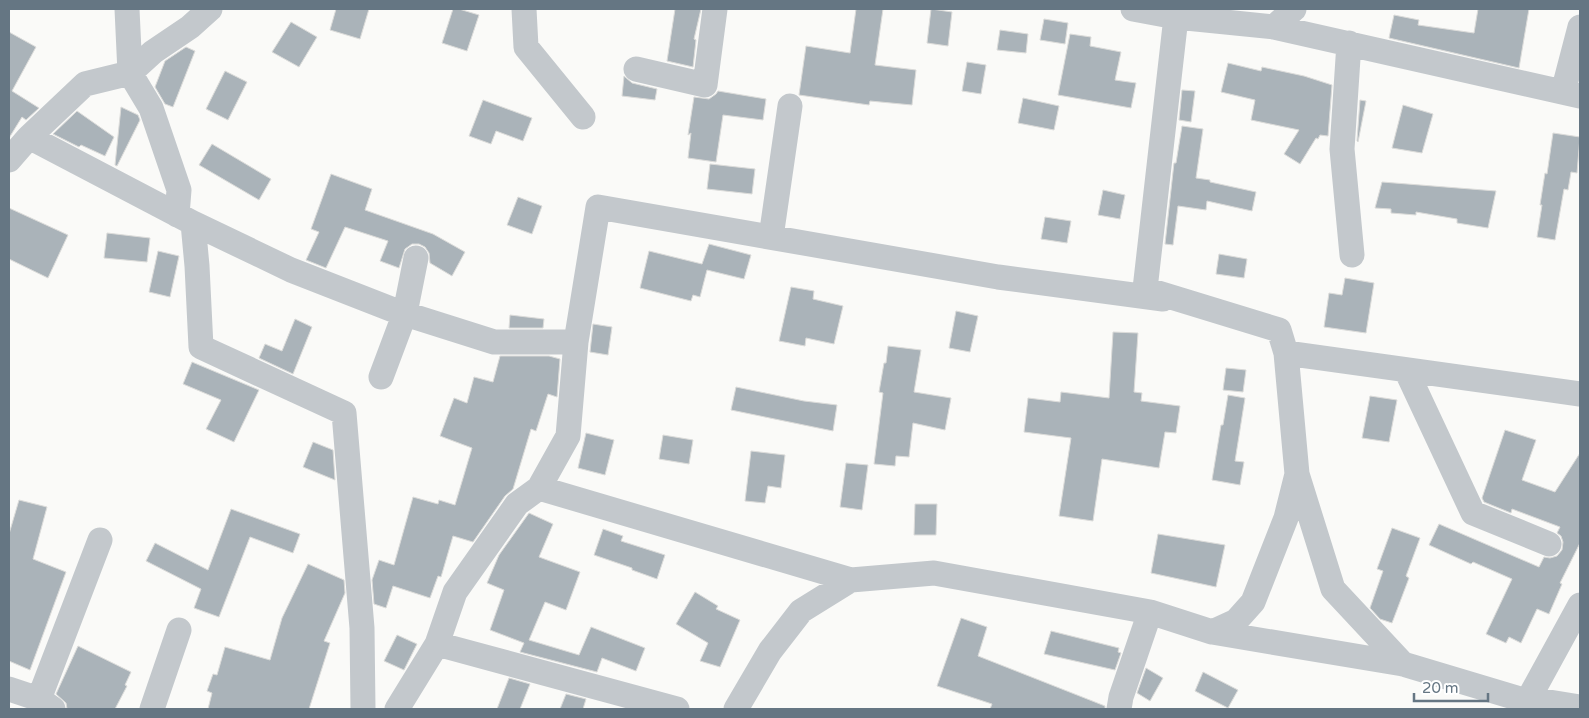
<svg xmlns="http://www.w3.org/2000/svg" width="1589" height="718" viewBox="0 0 1589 718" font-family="'Varela Round',sans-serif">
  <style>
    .building { fill: #aab3b9; stroke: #dcdcda }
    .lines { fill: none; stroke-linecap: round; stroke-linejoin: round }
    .street { stroke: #c3c8cc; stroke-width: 25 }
  </style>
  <rect width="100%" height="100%" fill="#fafaf8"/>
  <path class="building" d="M 336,9 L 369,9 L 360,39 L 330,30 Z
    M 453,9 L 459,9 L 479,15 L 467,51 L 442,43 Z
    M 675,9 L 701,9 L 694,39 L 696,40 L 693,67 L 667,61 Z
    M 856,9 L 883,9 L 875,65 L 916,70 L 912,105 L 870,101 L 869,105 L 799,95 L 806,46 L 850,53 Z
    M 931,9 L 952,12 L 948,46 L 927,43 Z
    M 1478,9 L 1529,9 L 1519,68 L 1389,38 L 1394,15 L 1419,20 L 1418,25 L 1474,33 Z
    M 1044,19 L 1068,23 L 1065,44 L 1040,40 Z
    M 291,22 L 317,37 L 299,67 L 272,52 Z
    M 1000,30 L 1028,34 L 1026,53 L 997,50 Z
    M 9,32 L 36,47 L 12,91 L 39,108 L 26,120 L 22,117 L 9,138 Z
    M 1070,34 L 1091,37 L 1090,46 L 1121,52 L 1115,80 L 1136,83 L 1131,108 L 1058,95 Z
    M 186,47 L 195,51 L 173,107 L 165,104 L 155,87 L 165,61 Z
    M 967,62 L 986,65 L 981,94 L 962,91 Z
    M 1228,63 L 1261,71 L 1262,67 L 1304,76 L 1332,85 L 1328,136 L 1320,135 L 1318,139 L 1316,138 L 1300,164 L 1284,154 L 1299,130 L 1251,120 L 1255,100 L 1221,92 Z
    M 225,71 L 247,82 L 228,120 L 206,109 Z
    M 624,76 L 632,83 L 657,89 L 655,100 L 622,96 Z
    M 1182,90 L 1195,91 L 1191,122 L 1179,120 Z
    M 718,91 L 766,99 L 763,120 L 723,115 L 716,162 L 688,158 L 691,133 L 688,135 L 694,97 L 709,99 L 716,94 Z
    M 1023,98 L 1059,106 L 1054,130 L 1018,123 Z
    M 483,100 L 532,118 L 523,141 L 496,131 L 491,144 L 469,136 Z
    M 1360,100 L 1366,101 L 1358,142 L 1357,141 Z
    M 1403,105 L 1433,114 L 1422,153 L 1392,148 Z
    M 121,107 L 138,115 L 140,120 L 117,166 L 115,165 Z
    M 77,111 L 114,137 L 105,156 L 81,145 L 79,147 L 53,134 Z
    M 1182,126 L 1203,129 L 1196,178 L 1210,180 L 1210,182 L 1256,192 L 1252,211 L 1207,201 L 1206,210 L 1178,206 L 1173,245 L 1165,244 L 1174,163 L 1176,163 Z
    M 1553,133 L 1580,137 L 1577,173 L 1571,172 L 1568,190 L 1564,189 L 1555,240 L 1537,237 L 1542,205 L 1540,205 L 1545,173 L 1547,174 Z
    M 212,144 L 271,179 L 259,200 L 199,165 Z
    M 710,164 L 755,169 L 752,194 L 707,189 Z
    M 331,174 L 372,189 L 365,210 L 433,234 L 465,252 L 452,276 L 430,263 L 429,253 L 425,247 L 419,244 L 412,244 L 405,249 L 399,268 L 380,261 L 388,241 L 345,227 L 326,268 L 306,260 L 319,232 L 311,229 Z
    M 1382,182 L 1496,191 L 1488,228 L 1457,223 L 1457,219 L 1416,212 L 1416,215 L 1391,213 L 1391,209 L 1375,208 Z
    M 1103,190 L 1125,195 L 1120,219 L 1098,215 Z
    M 518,197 L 542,206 L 532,234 L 507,225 Z
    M 9,208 L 68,235 L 48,278 L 9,259 Z
    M 1045,217 L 1071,221 L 1067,243 L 1041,239 Z
    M 107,233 L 150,238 L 147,262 L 104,258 Z
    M 709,244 L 751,255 L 744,279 L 707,270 L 700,297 L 693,295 L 691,301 L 640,288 L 649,251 L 702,264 Z
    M 158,251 L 179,256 L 170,297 L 149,292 Z
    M 1219,254 L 1247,259 L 1244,278 L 1216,274 Z
    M 1345,278 L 1374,283 L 1366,333 L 1324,327 L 1329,293 L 1342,295 Z
    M 791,287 L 814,291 L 813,299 L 843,306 L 834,344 L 806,338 L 805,346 L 779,341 Z
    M 956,311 L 978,316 L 970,352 L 949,348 Z
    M 510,315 L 544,319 L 543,328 L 509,328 Z
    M 295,319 L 312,327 L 293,374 L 259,358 L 265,344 L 282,351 Z
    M 593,324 L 612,327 L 608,355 L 590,352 Z
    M 1113,332 L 1138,333 L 1134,392 L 1142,393 L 1141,401 L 1180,406 L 1176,433 L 1165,432 L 1159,468 L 1102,459 L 1093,521 L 1059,516 L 1071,438 L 1024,432 L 1028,398 L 1060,402 L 1061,392 L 1109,398 Z
    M 888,346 L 921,350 L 914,392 L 951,398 L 945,430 L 913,423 L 909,457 L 896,456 L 895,466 L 874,464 L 883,393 L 879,392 L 884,363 L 886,363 Z
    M 500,356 L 549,356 L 560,359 L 557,397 L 548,394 L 536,431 L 531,429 L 513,489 L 505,496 L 473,542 L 453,536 L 441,577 L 438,576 L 430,598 L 393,586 L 386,608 L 374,604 L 372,580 L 379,560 L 394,565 L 413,497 L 438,504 L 439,500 L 455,505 L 472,448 L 440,436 L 454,398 L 467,403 L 474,377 L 493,382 Z
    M 192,362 L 259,390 L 234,442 L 206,429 L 221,400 L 183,384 Z
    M 1226,368 L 1246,370 L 1243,392 L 1223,390 Z
    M 736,387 L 804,401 L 837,405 L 833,431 L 731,410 Z
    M 1228,395 L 1245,398 L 1235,461 L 1244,462 L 1240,485 L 1212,480 L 1221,425 L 1223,425 Z
    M 1370,396 L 1397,400 L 1389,442 L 1362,438 Z
    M 1505,430 L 1536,440 L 1522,480 L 1555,492 L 1580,453 L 1580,543 L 1560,583 L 1562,584 L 1549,614 L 1537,609 L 1521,643 L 1509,637 L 1506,643 L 1486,634 L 1512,579 L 1473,562 L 1471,564 L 1429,545 L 1439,524 L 1539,567 L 1544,557 L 1550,558 L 1557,556 L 1562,550 L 1563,542 L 1561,536 L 1557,533 L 1560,527 L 1512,509 L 1511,513 L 1484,502 L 1482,498 Z
    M 586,433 L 614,440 L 605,475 L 578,468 Z
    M 663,435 L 693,440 L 689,464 L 659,459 Z
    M 313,442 L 333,450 L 335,480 L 303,467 Z
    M 751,451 L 785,455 L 781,488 L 768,486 L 765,503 L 745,501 Z
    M 846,463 L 868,465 L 862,510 L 840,507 Z
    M 19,500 L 47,507 L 33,559 L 66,572 L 30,670 L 9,661 L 9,534 Z
    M 915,504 L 937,504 L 936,535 L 914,535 Z
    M 231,509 L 300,534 L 293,553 L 250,537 L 219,617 L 194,608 L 201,589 L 146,561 L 155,543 L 208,570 Z
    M 529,513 L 553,524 L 539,557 L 580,572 L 566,610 L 545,602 L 529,640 L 579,655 L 591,627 L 645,648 L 636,671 L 602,658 L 597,672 L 520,652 L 524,643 L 490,630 L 504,590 L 487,583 L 499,555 Z
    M 1392,528 L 1420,538 L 1406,576 L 1409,578 L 1392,623 L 1380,619 L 1370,608 L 1383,571 L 1377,569 Z
    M 603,529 L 623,536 L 621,541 L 665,555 L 657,579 L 632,570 L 632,568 L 594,555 Z
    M 1158,534 L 1225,545 L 1216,587 L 1151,573 Z
    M 308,564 L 344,580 L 345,593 L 324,641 L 330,643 L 309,709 L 208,709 L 212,693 L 207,691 L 213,674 L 217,675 L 225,647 L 270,660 L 282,618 Z
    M 695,592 L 718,606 L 716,609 L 740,620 L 720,667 L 700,661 L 708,643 L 676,624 Z
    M 961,618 L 987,627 L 978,656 L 1105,706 L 1105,709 L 990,709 L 992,704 L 937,686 Z
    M 1051,631 L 1119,648 L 1118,652 L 1121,653 L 1115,670 L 1044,654 Z
    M 397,635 L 417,644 L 404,670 L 384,661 Z
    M 78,646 L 131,672 L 125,685 L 127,686 L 115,709 L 67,709 L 66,703 L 56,694 Z
    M 1146,668 L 1163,678 L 1150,701 L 1137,693 Z
    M 1203,672 L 1238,690 L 1228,708 L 1195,691 Z
    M 509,678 L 530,684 L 520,709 L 497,709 Z
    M 566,694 L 586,699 L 583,709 L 560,709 Z"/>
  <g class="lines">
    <path class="street" d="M 127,9 L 130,73 L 151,108 L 179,190 L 177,215
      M 524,9 L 526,47 L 583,117
      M 1133,9 L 1176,17
      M 1274,27 L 1580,96
      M 1349,43 L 1342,149 L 1352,255
      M 636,69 L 705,85 L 715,9
      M 1563,92 L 1580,27
      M 29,137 L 85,84 L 130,73 L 153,52 L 190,27 L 210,9
      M 9,160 L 29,137 L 193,223 L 197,266 L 201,347 L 344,413 L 362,628 L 363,709
      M 193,223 L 291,270 L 396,311 L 494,342 L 576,342
      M 771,237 L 790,106
      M 1286,353 L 1580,394
      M 1406,370 L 1473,513 L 1549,544
      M 381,377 L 405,313 L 416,258
      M 1297,474 L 1333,589 L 1403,664
      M 539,488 L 851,580
      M 1212,632 L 1403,664 L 1527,701 L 1537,700 L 1580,707
      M 437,644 L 677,709
      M 9,689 L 39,699 L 53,709
      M 39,699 L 100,540
      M 152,709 L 179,630
      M 397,709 L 437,644 L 455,592 L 517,504 L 539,488 L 568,436 L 576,342 L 598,207 L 998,277 L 1163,299
      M 736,709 L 770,651 L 801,611 L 851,580 L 934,573 L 1150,612 L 1212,632 L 1236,621 L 1253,602 L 1286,518 L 1297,474 L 1286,353 L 1279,330 L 1145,289 L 1176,17 L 1274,27 L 1294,9
      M 1119,709 L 1121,697 L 1150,612
      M 1523,709 L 1580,605"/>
  </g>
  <rect width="1589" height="718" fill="none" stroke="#657683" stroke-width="20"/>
  <path d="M1414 693v8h74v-8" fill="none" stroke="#657683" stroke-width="2.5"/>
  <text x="1422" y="693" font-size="15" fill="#657683" stroke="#ffffff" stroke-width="4" paint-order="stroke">20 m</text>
</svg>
